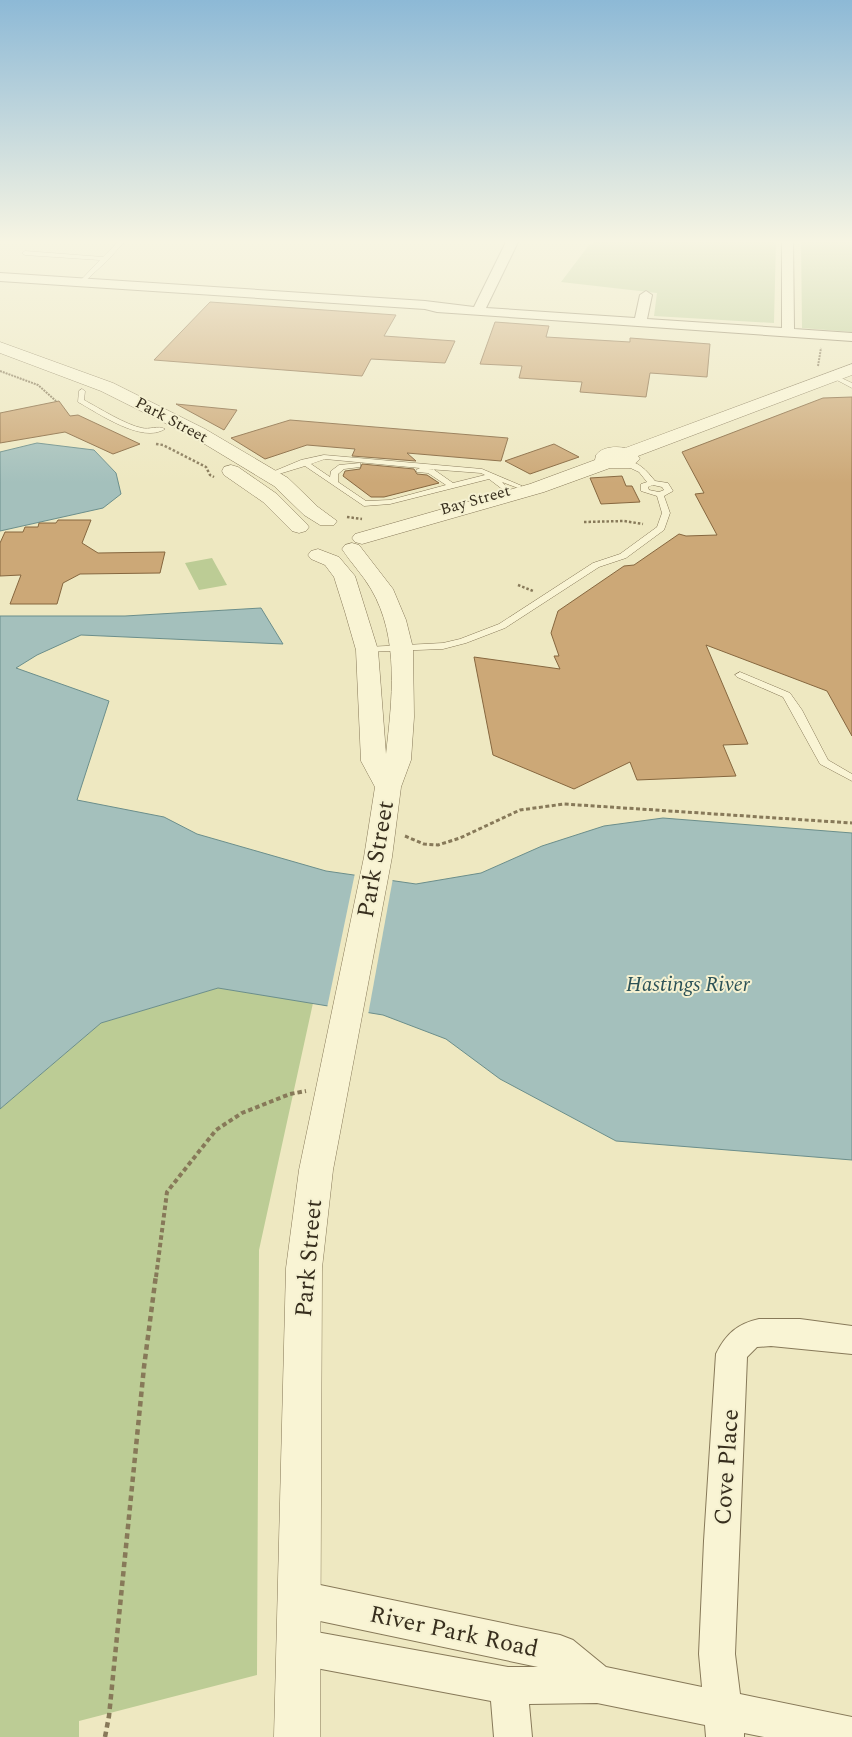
<svg xmlns="http://www.w3.org/2000/svg" width="852" height="1737" viewBox="0 0 852 1737" font-family="Spectral,serif">
  <style>
    .green { fill: #bccc95 }
    .water { fill: #a4c0bc; stroke: #6b8e8b }
    .pier { fill: #eee8c1 }
    .building { fill: #cca877; stroke: #86673f }
    .lines { fill: none; stroke-linecap: round; stroke-linejoin: round }
    .service-casing { stroke: #877959; stroke-width: 1 }
    .minor-casing { stroke: #877959; stroke-width: 2 }
    .tertiary-casing { stroke: #877959; stroke-width: 1 }
    .path-far4 { stroke: #877959; stroke-width: 2; stroke-dasharray: 2 1; stroke-linecap: butt }
    .path-far3 { stroke: #877959; stroke-width: 2.5; stroke-dasharray: 2.5 2; stroke-linecap: butt }
    .path-far2 { stroke: #877959; stroke-width: 3; stroke-dasharray: 4 2.5; stroke-linecap: butt }
    .path-far1 { stroke: #877959; stroke-width: 4; stroke-dasharray: 4.5 3; stroke-linecap: butt }
    .path { stroke: #877959; stroke-width: 4.5; stroke-dasharray: 5.5 4; stroke-linecap: butt }
    .service { fill: #f9f4d4; fill-rule: evenodd }
    .minor { fill: #f9f4d4; fill-rule: evenodd }
    .tertiary { fill: #f9f4d4; fill-rule: evenodd }
    .labels { text-anchor: middle; stroke-width: 4; stroke-linejoin: round; paint-order: stroke }
    .far-street-label { font-size: 16px; fill: #372e1d; stroke: #f5f1d1 }
    .water-label { font-size: 21px; font-style: italic; fill: #2c5257; stroke: #f5f1d1 }
    .near-street-label { font-size: 24px; fill: #372e1d; stroke: #f5f1d1 }
  </style>
  <rect width="100%" height="100%" fill="#eee8c1"/>
  <path class="green" d="M 597,240 L 776,240 L 774,323 L 654,316 L 657,293 L 561,282 L 589,245 Z
    M 801,240 L 852,240 L 852,332 L 802,328 Z
    M 212,558 L 227,585 L 199,590 L 185,563 Z
    M 218,988 L 313,1003 L 259,1250 L 257,1675 L 79,1721 L 79,1737 L 0,1737 L 0,1109 L 101,1023 Z"/>
  <path class="water" d="M 37,443 L 94,450 L 116,473 L 121,494 L 103,508 L 0,531 L 0,452 Z
    M 261,608 L 283,644 L 81,635 L 37,655 L 16,668 L 109,701 L 77,800 L 164,817 L 197,834 L 326,871 L 416,884 L 481,873 L 542,846 L 604,826 L 663,818 L 852,833 L 852,1160 L 616,1141 L 500,1079 L 446,1039 L 383,1015 L 218,988 L 101,1023 L 0,1109 L 0,616 L 125,616 Z"/>
  <path class="pier" d="M 355,873 L 393,878 L 368,1015 L 327,1008 Z"/>
  <path class="building" d="M 210,302 L 396,315 L 384,336 L 455,341 L 445,363 L 371,359 L 362,376 L 154,360 Z
    M 495,322 L 549,326 L 546,337 L 630,342 L 630,338 L 710,344 L 707,377 L 650,373 L 646,397 L 580,392 L 582,382 L 519,378 L 522,366 L 480,364 Z
    M 852,397 L 852,736 L 827,691 L 706,645 L 748,744 L 723,745 L 736,776 L 637,780 L 630,762 L 574,789 L 493,755 L 474,657 L 560,669 L 554,656 L 559,656 L 551,633 L 558,611 L 624,566 L 634,565 L 679,534 L 686,536 L 717,535 L 695,494 L 704,493 L 682,452 L 823,398 Z
    M 59,401 L 70,416 L 78,415 L 140,444 L 113,454 L 65,432 L 0,443 L 0,413 Z
    M 176,404 L 237,410 L 224,430 Z
    M 290,420 L 508,438 L 501,461 L 407,453 L 416,461 L 352,456 L 355,449 L 307,445 L 265,459 L 231,438 Z
    M 554,444 L 579,457 L 530,474 L 505,461 Z
    M 362,464 L 414,469 L 417,474 L 427,475 L 439,483 L 384,497 L 371,497 L 343,476 L 345,471 L 360,469 Z
    M 622,476 L 626,486 L 632,486 L 640,502 L 601,504 L 590,478 Z
    M 58,520 L 91,520 L 82,543 L 98,553 L 165,552 L 160,573 L 80,574 L 63,583 L 57,604 L 10,604 L 21,575 L 0,576 L 0,543 L 5,532 L 23,532 L 25,527 L 38,527 L 39,523 L 56,523 Z"/>
  <g class="lines">
    <defs>
      <path id="service" d="M 120,240 L 126,240 L 108,260 L 82,284 L 80,283 L 80,281 L 100,260 L 25,255 L 22,253 L 25,251 L 103,257 Z
        M 831,375 L 835,375 L 852,383 L 852,388 L 831,377 Z
        M 82,389 L 85,391 L 84,400 C 99,408 126,425 142,428 C 149,430 158,425 165,429 C 142,444 98,413 78,402 L 79,391 Z
        M 324,455 L 482,469 L 522,486 L 518,488 L 502,482 L 510,490 L 506,492 L 489,479 L 390,504 L 364,506 L 305,466 L 269,477 L 265,475 L 301,460 ZM 325,459 L 420,468 L 416,470 L 417,472 L 428,473 L 446,485 L 390,500 L 366,501 L 338,482 L 338,474 L 344,469 L 360,467 L 360,463 L 339,465 L 331,471 L 330,477 L 311,464 ZM 428,469 L 481,473 L 485,475 L 453,483 L 433,469 Z
        M 624,461 C 638,460 647,471 655,481 L 668,483 L 673,491 L 664,496 L 670,513 L 664,530 L 626,558 L 599,567 L 505,628 L 466,643 L 443,649 L 364,652 L 364,648 L 367,647 L 443,643 L 460,639 L 499,624 L 593,563 L 620,554 L 657,527 L 662,513 L 657,496 L 641,491 L 641,484 L 647,482 L 639,472 L 624,465 ZM 653,485 L 662,487 L 664,490 L 659,492 L 649,490 L 648,487 Z
        M 740,672 L 790,693 L 802,710 L 828,760 L 852,774 L 852,781 L 820,764 L 783,697 L 737,677 L 735,675 Z"/>
      <path id="minor" d="M 507,240 L 519,240 L 486,308 L 635,318 L 640,295 L 646,291 L 652,295 L 647,319 L 782,328 L 782,240 L 793,240 L 794,329 L 852,333 L 852,341 L 437,312 L 425,309 L 0,281 L 0,273 L 425,301 L 474,307 Z
        M 759,1319 L 800,1319 L 852,1326 L 852,1354 L 771,1346 L 757,1347 L 747,1357 L 735,1654 L 740,1694 L 852,1717 L 852,1737 L 764,1737 L 744,1733 L 744,1737 L 706,1737 L 705,1725 L 597,1703 L 529,1704 L 532,1737 L 494,1737 L 491,1701 L 300,1665 L 287,1660 L 282,1647 L 287,1634 L 300,1629 L 508,1667 L 538,1667 L 301,1617 L 288,1612 L 283,1599 L 288,1586 L 301,1581 L 560,1635 L 573,1640 L 606,1667 L 702,1687 L 699,1654 L 704,1541 L 716,1354 C 726,1334 737,1324 759,1319 Z"/>
      <path id="tertiary" d="M 0,342 L 113,383 L 205,429 L 288,478 L 318,507 L 337,521 L 334,525 L 320,525 L 304,515 L 274,486 L 193,437 L 101,391 L 0,353 Z
        M 852,364 L 852,375 L 638,456 L 640,459 L 630,468 L 610,468 L 544,492 L 362,544 L 355,542 L 352,538 L 355,534 L 530,484 L 595,460 L 596,455 C 602,447 615,446 625,448 Z
        M 231,465 L 238,467 L 277,494 L 306,523 L 309,527 L 306,531 L 299,533 L 292,531 L 263,502 L 224,475 L 222,471 L 224,467 Z
        M 352,543 L 359,545 L 393,589 L 406,620 L 413,648 L 414,717 L 411,760 L 401,787 L 392,857 L 333,1170 L 322,1268 L 320,1737 L 274,1737 L 286,1268 L 299,1170 L 364,857 L 375,787 L 361,761 L 356,650 L 345,612 L 334,577 L 325,565 L 311,559 L 308,555 L 311,551 L 318,549 L 339,557 L 355,576 L 378,650 L 386,754 C 392,701 400,638 371,589 C 363,575 351,563 342,549 L 345,545 Z"/>
    </defs>
    <use href="#service" class="service-casing"/>
    <use href="#minor" class="minor-casing"/>
    <use href="#tertiary" class="tertiary-casing"/>
    <path class="path-far4" d="M 818,366 L 821,348
      M 0,371 L 38,385 L 56,401"/>
    <path class="path-far3" d="M 156,444 L 163,445 L 206,467 L 210,475 L 214,477
      M 347,517 L 362,519
      M 584,522 L 624,521 L 643,524
      M 518,585 L 533,591"/>
    <path class="path-far2" d="M 405,836 L 424,844 L 438,845 L 460,838 L 520,810 L 564,804 L 852,823"/>
    <path class="path-far1" d="M 156,1277 L 167,1192 L 216,1130 L 242,1113 L 290,1094 L 306,1091"/>
    <path class="path" d="M 105,1737 L 109,1716 L 144,1367 L 156,1275"/>
    <use href="#service" class="service"/>
    <use href="#minor" class="minor"/>
    <use href="#tertiary" class="tertiary"/>
  </g>
  <linearGradient id="sky" x2="0" y2="1"><stop stop-color="#8db9d6"/><stop offset="0.5" stop-color="#f7f5e3"/><stop offset="1" stop-color="#f7f5e3" stop-opacity="0"/></linearGradient>
  <rect width="852" height="483" fill="url(#sky)"/>
  <g class="labels">
    <g class="far-street-label">
      <text transform="translate(172 419) rotate(28)" y="6">Park Street</text>
      <text transform="translate(475 499) rotate(-16)" y="6">Bay Street</text>
    </g>
    <g class="water-label">
      <text x="688" y="991">Hastings River</text>
    </g>
    <g class="near-street-label">
      <text transform="translate(375 859) rotate(-80)" y="8">Park Street</text>
      <text transform="translate(308 1258) rotate(-85)" y="8">Park Street</text>
      <text transform="translate(726 1467) rotate(-86)" y="8">Cove Place</text>
      <text transform="translate(454 1631) rotate(12)" y="8">River Park Road</text>
    </g>
  </g>
</svg>
